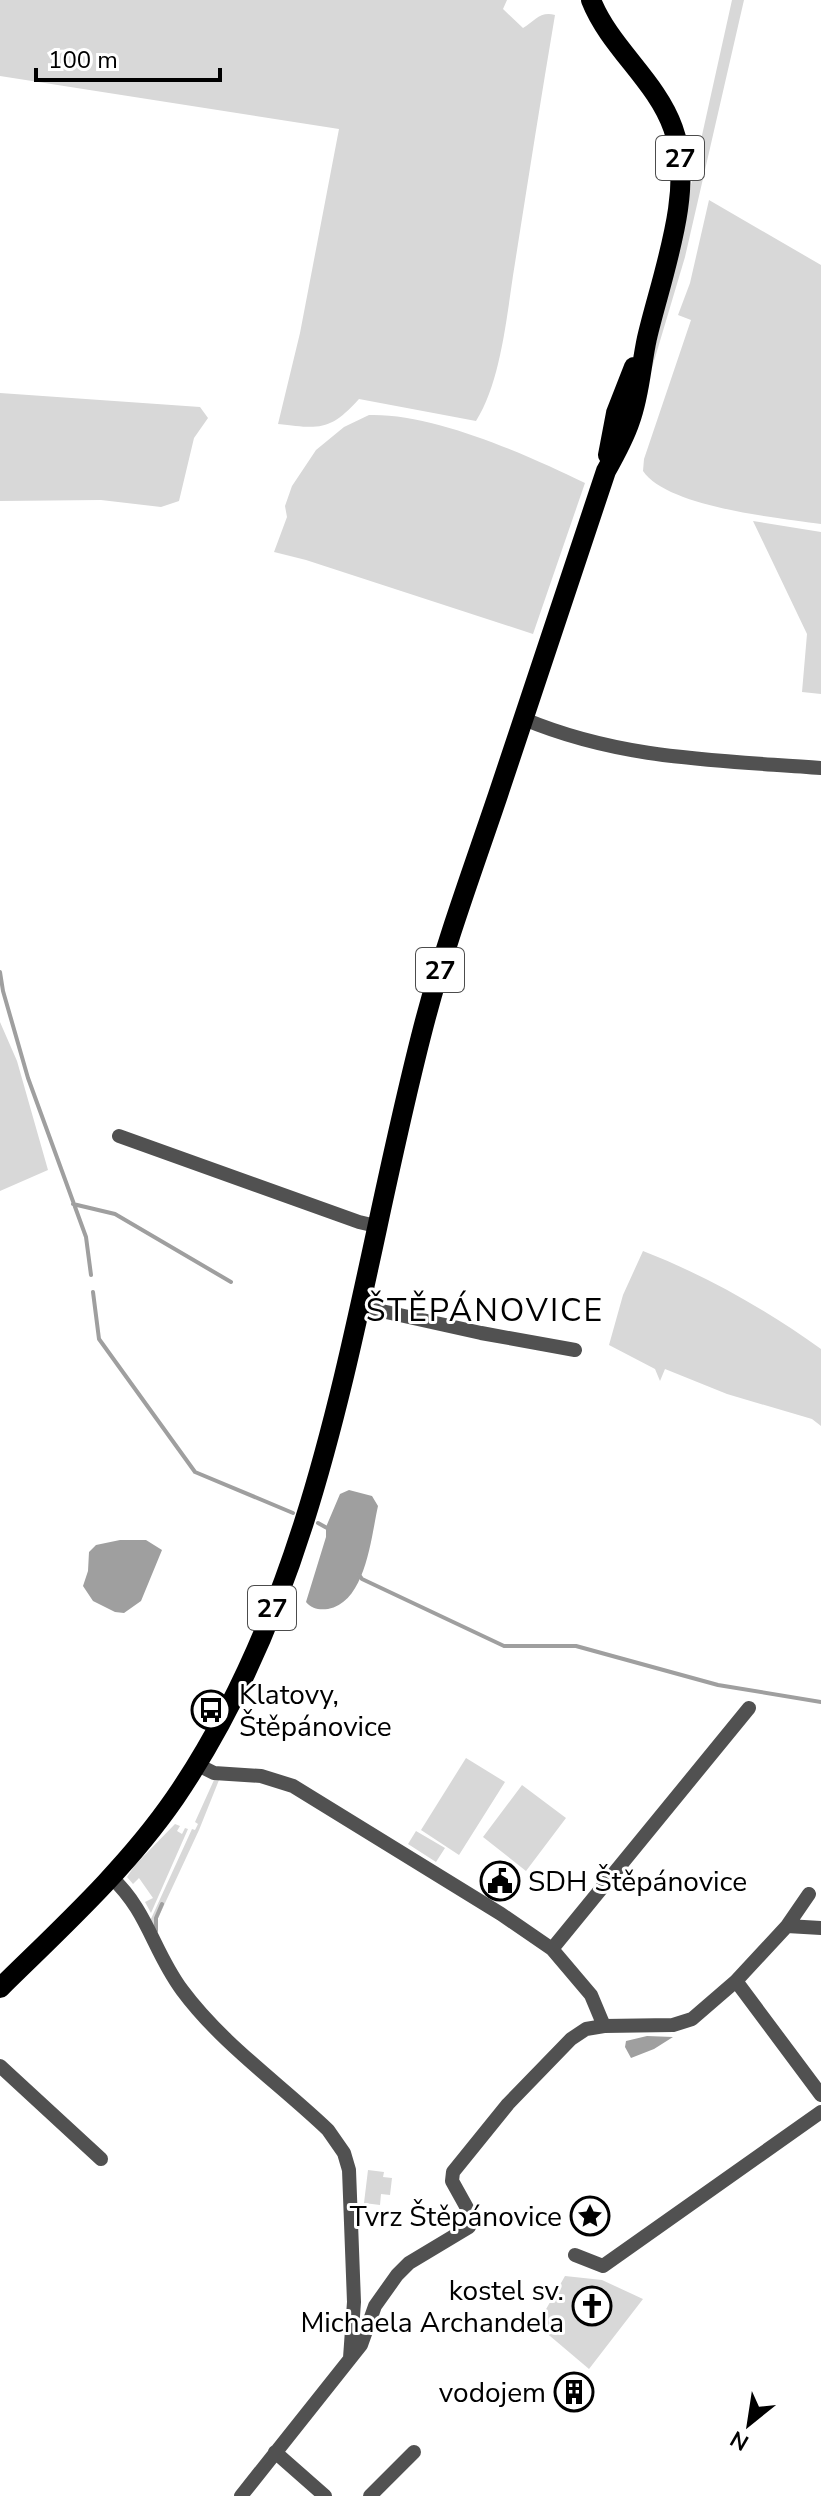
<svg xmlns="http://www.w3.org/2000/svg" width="821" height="2496" viewBox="0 0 821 2496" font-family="'Nunito Sans',sans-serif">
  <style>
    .green { fill: #d8d8d8 }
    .water { fill: #9f9f9f }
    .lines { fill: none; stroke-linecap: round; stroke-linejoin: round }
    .stream { stroke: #9f9f9f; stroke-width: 4 }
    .street { stroke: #515151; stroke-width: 14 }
    .primary { stroke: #000; stroke-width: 20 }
    .labels { text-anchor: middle; stroke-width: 6; stroke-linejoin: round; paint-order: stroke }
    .shield { fill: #fff; stroke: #4c4c4c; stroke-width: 2 }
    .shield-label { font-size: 26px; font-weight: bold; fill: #000 }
    .poi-label { font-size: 28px; fill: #000; stroke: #fff; text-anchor: end }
    .quarter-label { font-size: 32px; letter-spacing: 2px; fill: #000; stroke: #fff }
  </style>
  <rect width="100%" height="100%" fill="#fff"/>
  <path class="green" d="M 0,0 L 507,0 L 503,9 L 523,28 C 535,21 540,11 555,15 C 541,98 528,180 515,263 C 507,311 502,380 476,421 L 359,399 C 330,431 320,429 278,424 L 300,333 L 339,129 L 0,76 Z
    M 732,0 L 744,0 L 685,257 L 646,388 Z
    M 709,200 L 821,265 L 821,524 C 778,518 667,507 643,471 L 644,459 L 691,320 L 678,315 L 690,283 Z
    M 0,393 L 200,407 L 208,418 L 194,438 L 179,501 L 161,507 L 101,500 L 0,501 Z
    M 369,415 C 434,413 527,455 585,483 L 533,634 L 306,560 L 274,552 L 287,517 L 285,506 L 292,486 L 316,450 L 344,427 Z
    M 753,521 L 821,532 L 821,694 L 802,692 L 807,634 Z
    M 0,1022 L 17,1061 L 48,1170 L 0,1191 Z
    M 643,1251 C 707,1276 765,1309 821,1349 L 821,1426 L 812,1419 L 727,1394 L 665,1369 L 660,1381 L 655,1369 L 609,1345 L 623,1295 Z
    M 466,1758 L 505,1782 L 459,1855 L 421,1830 Z
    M 214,1780 L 219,1780 L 199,1830 L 153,1929 L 150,1921 L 192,1829 L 195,1830 L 198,1824 L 195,1822 Z
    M 522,1785 L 566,1818 L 526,1871 L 483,1837 Z
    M 175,1824 L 180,1826 L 177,1831 L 182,1834 L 185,1828 L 188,1829 L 151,1913 L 145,1902 L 153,1898 L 139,1878 L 133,1884 L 127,1877 L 135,1865 Z
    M 416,1831 L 445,1848 L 436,1862 L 408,1844 Z
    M 368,2170 L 384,2172 L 383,2177 L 392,2178 L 390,2195 L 381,2194 L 380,2205 L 364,2203 Z
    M 565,2276 L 602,2280 L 643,2299 L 589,2369 L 537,2325 Z"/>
  <path class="water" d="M 349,1490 L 372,1496 L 378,1506 C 371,1537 366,1602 328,1609 C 319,1610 312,1609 306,1602 L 326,1537 L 326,1527 L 340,1494 Z
    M 120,1540 L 146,1540 L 162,1550 L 141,1601 L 124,1613 L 115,1612 L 93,1601 L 83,1586 L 88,1571 L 89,1552 L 96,1545 Z
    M 647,2036 L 673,2037 L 654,2049 L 631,2058 L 625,2047 L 626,2041 Z"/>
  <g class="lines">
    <path class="stream" d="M 0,972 L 3,991 L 28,1078 L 86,1237 L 91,1275
      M 73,1204 L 115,1214 L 231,1282
      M 93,1292 L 99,1339 L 195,1472 L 293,1513
      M 318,1523 L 327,1528
      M 359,1575 L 362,1579 L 504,1646 L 576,1646 L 718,1685 L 821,1702
      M 156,1931 L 156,1918 L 162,1904"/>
    <path class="street" d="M 524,719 C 622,760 717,760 821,768
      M 119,1136 L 359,1222 L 376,1226
      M 359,1306 L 481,1333 L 575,1350
      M 196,1764 L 214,1773 L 261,1776 L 293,1786 L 501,1914 L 552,1949 L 591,1995 L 604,2026
      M 111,1877 C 148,1911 153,1951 182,1990 C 222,2044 280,2084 328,2130 L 344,2153 L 349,2170 L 354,2302 L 350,2358
      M 787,1926 L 821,1928
      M 552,1949 L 749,1708
      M 736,1981 L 821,2095
      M 0,2066 L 101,2159
      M 575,2255 L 603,2266 L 821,2112
      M 275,2452 L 325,2496
      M 241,2496 L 361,2345 L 375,2306 L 397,2275 L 409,2263 L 469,2227 L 472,2217 L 452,2181 L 453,2172 L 508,2104 L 571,2039 L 586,2029 L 604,2026 L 673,2025 L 692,2019 L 736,1981 L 787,1926 L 809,1894
      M 370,2496 L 414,2452"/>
    <path class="primary" d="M 608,455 L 616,413 L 634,367
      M 0,1988 C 61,1928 126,1869 175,1798 C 332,1568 356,1280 426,1017 C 446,942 473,869 498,795 C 535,687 571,579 606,471 C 615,455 624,439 630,421 C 640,394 641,365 647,338 C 661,277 696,189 673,128 C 656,80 610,48 591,0"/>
  </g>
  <defs>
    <symbol id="bus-ring" viewBox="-11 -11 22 22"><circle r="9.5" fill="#fff" stroke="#000" stroke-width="1.5"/><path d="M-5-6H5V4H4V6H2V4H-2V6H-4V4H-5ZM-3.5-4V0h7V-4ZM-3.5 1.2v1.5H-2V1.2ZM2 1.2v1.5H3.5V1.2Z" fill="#000"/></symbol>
    <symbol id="civic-ring" viewBox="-11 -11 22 22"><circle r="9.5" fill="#fff" stroke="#000" stroke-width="1.5"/><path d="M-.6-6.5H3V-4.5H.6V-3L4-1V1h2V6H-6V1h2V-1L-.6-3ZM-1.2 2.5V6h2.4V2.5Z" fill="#000"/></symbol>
    <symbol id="sight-ring" viewBox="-11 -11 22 22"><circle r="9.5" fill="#fff" stroke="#000" stroke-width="1.5"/><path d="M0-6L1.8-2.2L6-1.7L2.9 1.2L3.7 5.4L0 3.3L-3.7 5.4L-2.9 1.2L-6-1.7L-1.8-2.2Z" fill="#000"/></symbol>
    <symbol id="church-ring" viewBox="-11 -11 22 22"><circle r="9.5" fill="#fff" stroke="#000" stroke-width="1.5"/><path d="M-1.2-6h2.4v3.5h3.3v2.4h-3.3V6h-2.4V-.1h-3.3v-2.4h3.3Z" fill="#000"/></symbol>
    <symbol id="building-ring" viewBox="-11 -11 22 22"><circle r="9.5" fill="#fff" stroke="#000" stroke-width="1.5"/><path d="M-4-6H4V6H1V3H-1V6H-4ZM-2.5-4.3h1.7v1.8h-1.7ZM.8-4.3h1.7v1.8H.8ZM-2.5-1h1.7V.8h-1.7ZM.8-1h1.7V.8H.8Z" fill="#000"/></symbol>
  </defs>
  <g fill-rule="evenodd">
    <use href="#bus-ring" x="189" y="1688" width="44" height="44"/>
    <use href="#civic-ring" x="478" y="1859" width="44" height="44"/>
    <use href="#sight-ring" x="568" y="2194" width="44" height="44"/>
    <use href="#church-ring" x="570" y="2284" width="44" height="44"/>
    <use href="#building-ring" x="552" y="2370" width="44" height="44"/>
  </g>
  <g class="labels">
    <g class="shield">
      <rect x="656" y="136" width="48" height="44" rx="6"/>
      <rect x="416" y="948" width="48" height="44" rx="6"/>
      <rect x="248" y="1586" width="48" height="44" rx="6"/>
    </g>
    <g class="shield-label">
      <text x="680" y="167">27</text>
      <text x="440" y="979">27</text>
      <text x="272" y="1617">27</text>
    </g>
    <g class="poi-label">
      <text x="239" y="1704" text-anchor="start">Klatovy,<tspan x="239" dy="32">Štěpánovice</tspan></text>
      <text x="528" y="1891" text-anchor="start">SDH Štěpánovice</text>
      <text x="562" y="2226">Tvrz Štěpánovice</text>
      <text x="564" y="2300">kostel sv.<tspan x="564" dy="32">Michaela Archandela</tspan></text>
      <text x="546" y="2402">vodojem</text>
    </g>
    <g class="quarter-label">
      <text x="485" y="1321">ŠTĚPÁNOVICE</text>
    </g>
  </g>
  <g transform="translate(749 2424) rotate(210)" stroke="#ffffff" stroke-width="6" paint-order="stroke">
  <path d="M0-6L14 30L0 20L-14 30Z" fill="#000000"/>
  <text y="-12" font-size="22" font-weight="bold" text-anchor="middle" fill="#000000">N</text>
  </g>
  <path d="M36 68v12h184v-12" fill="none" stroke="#000000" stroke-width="4"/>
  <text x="48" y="68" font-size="24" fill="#000000" stroke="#ffffff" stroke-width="6" paint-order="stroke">100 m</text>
</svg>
